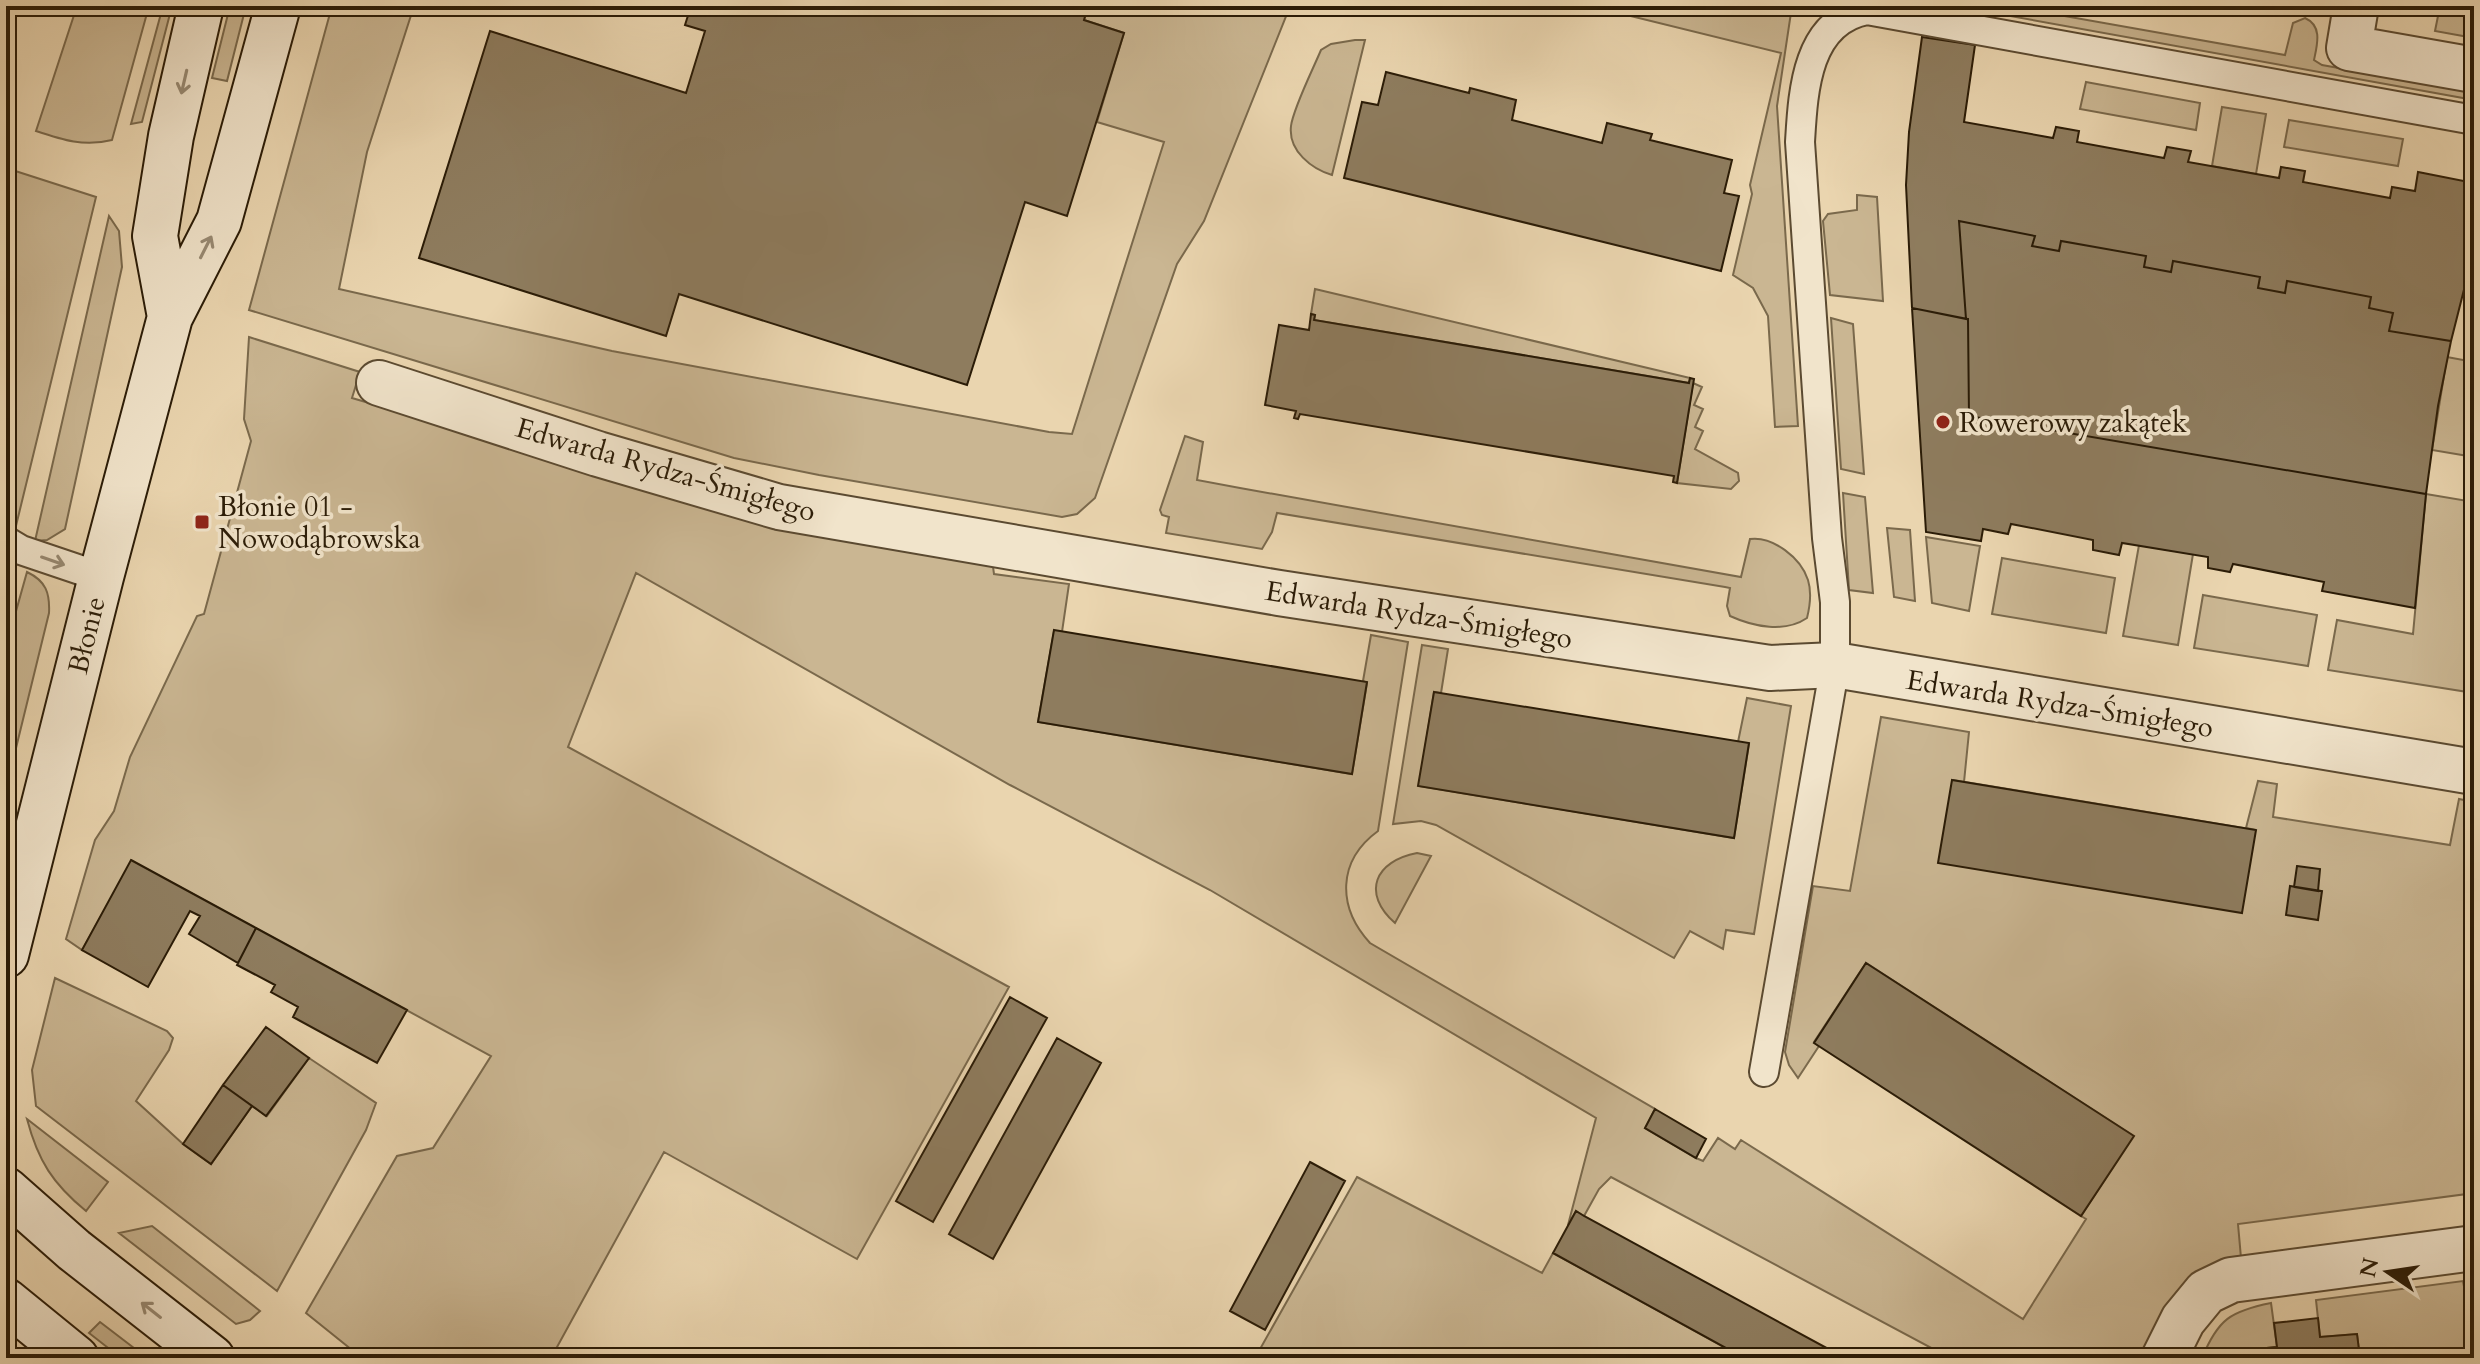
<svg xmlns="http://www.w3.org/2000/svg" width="2480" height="1364" viewBox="0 0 2480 1364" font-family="Cardo,serif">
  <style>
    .green { fill: #cab692; stroke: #7a694c; stroke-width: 2 }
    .building { fill: #8e7c5e; stroke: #2b1c07; stroke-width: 2 }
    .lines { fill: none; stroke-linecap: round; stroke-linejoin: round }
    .lane-casing { stroke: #5b4a31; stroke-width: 32 }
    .street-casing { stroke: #5b4a31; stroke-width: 48 }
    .secondary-casing { stroke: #2b1c07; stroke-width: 48 }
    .lane { stroke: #f1e4cb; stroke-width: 28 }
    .street { stroke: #f1e4cb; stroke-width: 44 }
    .secondary { stroke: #f1e4cb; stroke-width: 44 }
    .oneway { stroke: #988a73 }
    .poi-dot { fill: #8f2418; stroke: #f1e4cb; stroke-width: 3 }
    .labels { text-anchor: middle; stroke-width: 7; stroke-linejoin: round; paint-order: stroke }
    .poi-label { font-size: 28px; fill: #2b1c07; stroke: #f1e4cb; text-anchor: start }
    .street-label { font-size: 28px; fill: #2b1c07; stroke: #f1e4cb }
  </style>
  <rect width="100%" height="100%" fill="#ead5af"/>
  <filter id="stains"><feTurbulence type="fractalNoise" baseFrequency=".0025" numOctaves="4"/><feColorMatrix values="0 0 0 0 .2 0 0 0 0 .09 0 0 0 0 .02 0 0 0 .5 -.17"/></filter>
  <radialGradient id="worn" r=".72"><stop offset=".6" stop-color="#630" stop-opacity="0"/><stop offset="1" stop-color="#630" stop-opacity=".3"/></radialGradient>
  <path class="green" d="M 77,6 L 149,6 L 112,140 C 84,147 63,140 36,131 Z
    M 163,6 L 172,6 L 142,122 L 131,124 Z
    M 230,6 L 246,6 L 227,81 L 212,78 Z
    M 332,6 L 414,6 L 367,152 L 339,289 L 612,351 L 1049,432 L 1072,434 L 1164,142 L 1097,122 L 1124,33 L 1084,20 L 1088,6 L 1293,6 L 1289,9 L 1204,221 L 1177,264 L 1095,498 L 1077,514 L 1062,517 L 819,475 L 734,458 L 249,310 Z
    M 1590,6 L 1792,6 L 1777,106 L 1798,426 L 1775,427 L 1768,316 L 1753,288 L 1733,275 L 1752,194 L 1750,185 L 1781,53 Z
    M 1955,6 L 2008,6 L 2285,55 L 2293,23 L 2305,18 C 2323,26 2317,45 2314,60 L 2322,65 L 2474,92 L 2474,100 Z
    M 2440,6 L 2474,6 L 2474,38 L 2435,31 Z
    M 1355,40 L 1365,40 L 1332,175 C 1312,169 1288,151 1291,126 C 1293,109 1313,69 1321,50 L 1331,44 Z
    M 2086,82 L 2200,103 L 2196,130 L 2080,109 Z
    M 2222,107 L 2266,114 L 2256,174 L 2212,166 Z
    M 2289,120 L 2403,139 L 2398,166 L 2284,147 Z
    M 6,168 L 96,197 L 14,534 L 6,528 Z
    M 1857,195 L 1877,197 L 1883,301 L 1830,295 L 1823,221 L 1828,214 L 1857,210 Z
    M 109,216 L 119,231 L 122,267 L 65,529 L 47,540 L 35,541 Z
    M 1315,289 L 1690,378 L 1689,383 L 1314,320 L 1315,315 L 1311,314 Z
    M 1831,318 L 1853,324 L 1864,474 L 1841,469 Z
    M 249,337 L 360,372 L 352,398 L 441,424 L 992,559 L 994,574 L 1069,584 L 1062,632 L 1054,631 L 1038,722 L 1352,774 L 1367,683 L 1363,681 L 1371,635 L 1408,642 L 1378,831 C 1337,861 1337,907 1370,943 L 1655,1109 L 1645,1128 L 1696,1158 L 1703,1161 L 1718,1138 L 1735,1149 L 1741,1140 L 2023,1319 L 2086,1219 L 2081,1216 L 2133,1136 L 1866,963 L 1814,1042 L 1819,1046 L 1798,1078 L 1789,1065 L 1785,1052 L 1813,886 L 1850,891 L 1881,717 L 1969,732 L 1964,782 L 1953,780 L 2256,830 L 2246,828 L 2258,781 L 2277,784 L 2273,817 L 2450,845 L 2459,799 L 2474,802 L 2474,1193 L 2238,1224 L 2241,1258 L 2146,1358 L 1950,1358 L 1611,1177 L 1599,1189 L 1584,1216 L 1576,1211 L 1568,1225 L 1596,1118 L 1210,890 L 1010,785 L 636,573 L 568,747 L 1009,987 L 857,1259 L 664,1152 L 551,1358 L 362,1358 L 306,1313 L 397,1156 L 433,1148 L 491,1056 L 132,861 L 82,950 L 66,939 L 95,840 L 114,811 L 130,757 L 197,616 L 204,614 L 251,441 L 244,419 Z
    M 2447,357 L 2474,362 L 2474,457 L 2432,450 Z
    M 1693,383 L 1702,387 L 1694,405 L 1703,409 L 1695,427 L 1703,431 L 1695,449 L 1738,473 L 1739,481 L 1731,489 L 1677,483 Z
    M 1185,436 L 1203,442 L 1197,480 L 1240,488 L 1741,577 L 1750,539 C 1773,536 1801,558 1808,580 C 1812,593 1810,606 1807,618 C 1785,633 1754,627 1730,616 L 1727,606 L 1730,588 L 1725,587 L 1277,513 L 1272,532 L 1262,549 L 1166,533 L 1169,517 L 1162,515 L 1160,510 Z
    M 1843,493 L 1865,497 L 1873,593 L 1849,590 Z
    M 2426,494 L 2474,502 L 2474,693 L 2328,670 L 2337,620 L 2413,634 Z
    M 1887,528 L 1910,530 L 1915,601 L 1894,597 Z
    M 1926,537 L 1980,546 L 1969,611 L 1932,603 Z
    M 2139,545 L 2193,554 L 2178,645 L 2123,636 Z
    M 2002,558 L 2115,578 L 2106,633 L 1992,614 Z
    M 27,572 C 46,581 50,593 49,613 L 6,789 L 6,647 Z
    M 2203,595 L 2317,615 L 2308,666 L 2194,648 Z
    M 1422,645 L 1448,649 L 1441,693 L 1434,692 L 1419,786 L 1734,838 L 1749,744 L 1738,742 L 1747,698 L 1791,706 L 1754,934 L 1726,930 L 1723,949 L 1690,931 L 1674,958 L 1436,825 L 1421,821 L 1393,824 Z
    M 1417,853 L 1431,856 L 1395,923 C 1361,893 1375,861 1417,853 Z
    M 55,978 L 167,1031 L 173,1038 L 169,1050 L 136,1101 L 183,1144 L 211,1164 L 252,1106 L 267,1116 L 309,1058 L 376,1103 L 366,1130 L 277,1291 L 36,1106 L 32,1070 Z
    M 27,1119 L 108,1182 L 86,1211 C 53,1184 38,1161 27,1119 Z
    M 1357,1177 L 1542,1273 L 1553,1253 L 1744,1358 L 1255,1358 Z
    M 152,1226 L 260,1311 L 250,1320 L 236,1324 L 119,1233 Z
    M 2463,1281 L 2468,1308 L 2474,1308 L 2474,1358 L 2360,1358 L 2357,1334 L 2320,1337 L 2316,1300 Z
    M 2271,1303 L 2277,1347 L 2236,1351 L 2236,1358 L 2202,1358 C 2218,1319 2231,1311 2271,1303 Z
    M 100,1322 L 147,1358 L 121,1358 L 89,1333 Z"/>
  <path class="building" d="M 691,6 L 1088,6 L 1084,20 L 1124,33 L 1067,216 L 1025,202 L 967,385 L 679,294 L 666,336 L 419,258 L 490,31 L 686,93 L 705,31 L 685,25 Z
    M 1922,37 L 1975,45 L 1964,122 L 2053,138 L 2056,127 L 2079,131 L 2077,142 L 2164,158 L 2167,147 L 2191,151 L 2188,162 L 2279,178 L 2281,167 L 2305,171 L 2303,182 L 2390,198 L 2392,187 L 2415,191 L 2418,172 L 2474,183 L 2474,250 L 2451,341 L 2389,331 L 2393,313 L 2369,308 L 2371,297 L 2287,281 L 2285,293 L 2258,288 L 2260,277 L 2173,261 L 2171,272 L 2144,267 L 2146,256 L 2061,241 L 2059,251 L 2032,246 L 2035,236 L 1959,221 L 1966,319 L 1912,308 L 1906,185 L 1909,132 Z
    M 1386,72 L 1469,93 L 1470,88 L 1516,100 L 1512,120 L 1602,143 L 1607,123 L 1652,134 L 1650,140 L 1732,160 L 1724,193 L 1739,196 L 1721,271 L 1344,178 L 1362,102 L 1378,105 Z
    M 1959,221 L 2035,236 L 2032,246 L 2059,251 L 2061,241 L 2146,256 L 2144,267 L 2171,272 L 2173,261 L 2260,277 L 2258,288 L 2285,293 L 2287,281 L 2371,297 L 2369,308 L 2393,313 L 2389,331 L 2451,341 L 2438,406 L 2426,494 L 1969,416 L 1968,319 L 1966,319 Z
    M 1912,308 L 1968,319 L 1969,416 L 2426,494 L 2415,608 L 2322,591 L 2324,582 L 2233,564 L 2230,572 L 2208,568 L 2208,557 L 2122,543 L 2119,555 L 2093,550 L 2093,540 L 2011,524 L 2008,534 L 1983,529 L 1981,541 L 1926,532 Z
    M 1311,314 L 1315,315 L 1314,320 L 1689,383 L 1690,378 L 1694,379 L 1677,483 L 1673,482 L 1674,476 L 1300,414 L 1298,419 L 1294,418 L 1296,411 L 1265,405 L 1279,325 L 1309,330 Z
    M 1054,630 L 1367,682 L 1352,774 L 1038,722 Z
    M 1434,692 L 1749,743 L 1734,838 L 1418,786 Z
    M 1952,780 L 2256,830 L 2242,913 L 1938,863 Z
    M 131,860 L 256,928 L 238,963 L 189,934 L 200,916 L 190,911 L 148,987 L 82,950 Z
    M 2297,866 L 2320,869 L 2318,891 L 2294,887 Z
    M 2290,886 L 2322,891 L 2318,920 L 2286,915 Z
    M 256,928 L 407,1010 L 377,1063 L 293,1017 L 298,1007 L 271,992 L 275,985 L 237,965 Z
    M 1866,963 L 2134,1136 L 2081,1216 L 1814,1043 Z
    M 1010,997 L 1047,1018 L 933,1222 L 896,1201 Z
    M 266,1027 L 309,1058 L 266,1116 L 223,1085 Z
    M 1057,1038 L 1101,1063 L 993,1259 L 949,1234 Z
    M 223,1085 L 252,1106 L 211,1164 L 183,1144 Z
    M 1655,1109 L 1706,1139 L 1696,1158 L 1645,1128 Z
    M 1310,1162 L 1345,1181 L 1265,1330 L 1230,1311 Z
    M 1576,1211 L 1584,1216 L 1845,1358 L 1744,1358 L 1553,1253 Z
    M 2318,1318 L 2320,1337 L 2357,1334 L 2360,1358 L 2236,1358 L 2236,1351 L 2277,1347 L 2274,1323 Z"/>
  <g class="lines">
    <defs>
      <path id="lane" d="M 6,541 L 21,550 L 101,577
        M 1764,1072 L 1835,665 L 1835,602 L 1827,538 L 1800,142 C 1803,92 1806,21 1867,10 L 2474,120"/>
      <path id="street" d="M 2356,6 L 2349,48 L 2474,70
        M 379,383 L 598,454 L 779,507 L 1279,593 L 1770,668 L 1835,665 L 2474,772
        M 2164,1358 L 2183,1320 L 2206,1292 L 2231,1280 L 2474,1248"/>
      <path id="secondary" d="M 170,317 L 155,236 L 171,136 L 201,6
        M 6,955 L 101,577 L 170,317 L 219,221 L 278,6
        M 6,1190 L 74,1250 L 212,1358
        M 6,1301 L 76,1358"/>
    </defs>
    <use href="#lane" class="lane-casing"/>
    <use href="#street" class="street-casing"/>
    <use href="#secondary" class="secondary-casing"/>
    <use href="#lane" class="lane"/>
    <use href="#street" class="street"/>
    <use href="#secondary" class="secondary"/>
  </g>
  <defs><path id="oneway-shaft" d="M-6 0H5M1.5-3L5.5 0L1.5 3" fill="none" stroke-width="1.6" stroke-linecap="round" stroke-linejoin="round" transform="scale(2)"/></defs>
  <g class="oneway">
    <use href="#oneway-shaft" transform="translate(184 82) rotate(103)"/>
    <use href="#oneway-shaft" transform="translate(206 247) rotate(-63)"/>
    <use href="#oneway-shaft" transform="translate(53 561) rotate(19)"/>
    <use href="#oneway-shaft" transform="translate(151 1310) rotate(-142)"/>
  </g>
  <g class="poi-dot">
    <circle cx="1943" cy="422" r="8"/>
    <rect x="194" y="514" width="16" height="16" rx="4"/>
  </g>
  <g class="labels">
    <g class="poi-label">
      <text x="1959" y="432">Rowerowy zakątek</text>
      <text x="218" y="516">Błonie 01 -<tspan x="218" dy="32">Nowodąbrowska</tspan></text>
    </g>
    <g class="street-label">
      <text transform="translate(666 469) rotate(16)" y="10">Edwarda Rydza-Śmigłego</text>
      <text transform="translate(1419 614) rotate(9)" y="10">Edwarda Rydza-Śmigłego</text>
      <text transform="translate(86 635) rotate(-76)" y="10">Błonie</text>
      <text transform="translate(2060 703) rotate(9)" y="10">Edwarda Rydza-Śmigłego</text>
    </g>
  </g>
  <rect width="2480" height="1364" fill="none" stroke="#ead5af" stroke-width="32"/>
  <rect x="8" y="8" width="2464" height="1348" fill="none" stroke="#2b1c07" stroke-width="4"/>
  <rect x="16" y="16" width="2448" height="1332" fill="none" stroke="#2b1c07" stroke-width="2"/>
  <g transform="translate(2388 1272) rotate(283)" stroke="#f1e4cb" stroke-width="6" paint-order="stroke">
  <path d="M0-6L14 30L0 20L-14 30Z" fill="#2b1c07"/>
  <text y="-12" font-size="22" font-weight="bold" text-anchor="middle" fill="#2b1c07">N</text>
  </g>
  <rect width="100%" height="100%" filter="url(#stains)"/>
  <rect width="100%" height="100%" fill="url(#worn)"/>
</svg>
